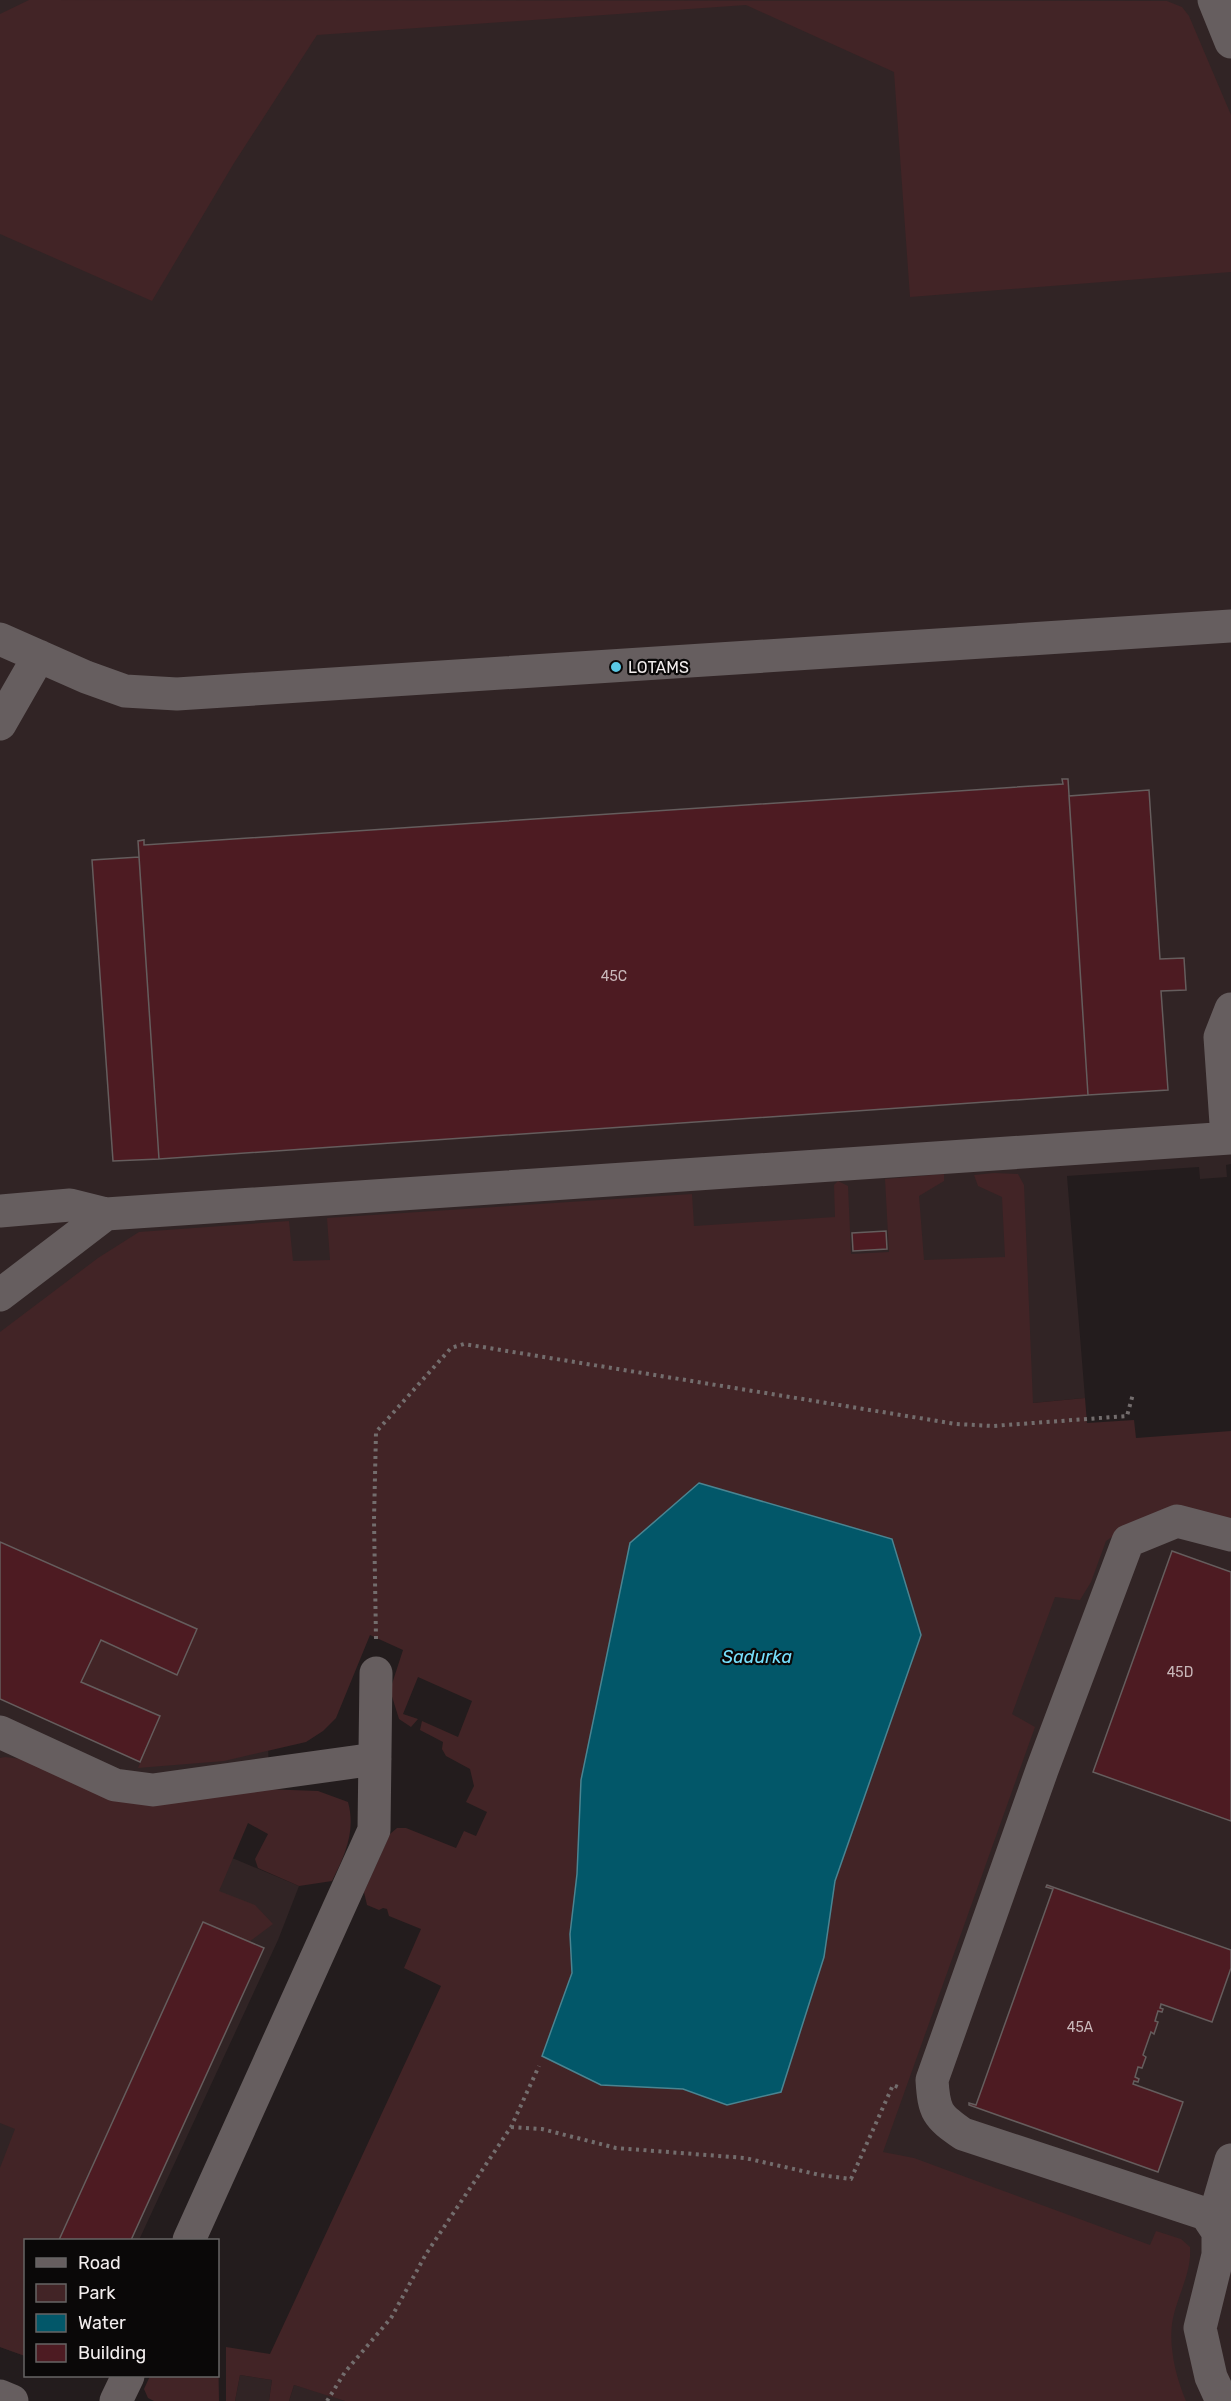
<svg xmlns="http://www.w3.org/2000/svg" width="1231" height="2401" font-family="Rubik,sans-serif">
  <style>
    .built { fill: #312425 }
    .green { fill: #422426 }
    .water { fill: #025769; stroke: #4a8491; stroke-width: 1.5 }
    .building { fill: #4d1b22; stroke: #655d5d; stroke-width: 1.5 }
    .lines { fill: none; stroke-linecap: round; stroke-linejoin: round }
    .path { stroke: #736d6d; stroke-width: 4; stroke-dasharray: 3 4.5; stroke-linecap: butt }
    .minor { stroke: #665e5f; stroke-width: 33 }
    .poi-dot { fill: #59c8e5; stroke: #0a0808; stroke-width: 2 }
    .labels { text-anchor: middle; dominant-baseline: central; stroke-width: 4.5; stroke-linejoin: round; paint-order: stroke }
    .number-label { font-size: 14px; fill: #c9b8ba }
    .poi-label { font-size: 16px; fill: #f2eded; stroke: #0a0808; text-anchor: start }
    .water-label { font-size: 18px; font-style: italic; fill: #77e1fd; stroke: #0a0808 }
  </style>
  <rect width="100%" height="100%" fill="#231c1d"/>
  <path class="built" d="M0,0h1231v1164l-5,1 1,12 -27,2 -1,-12 -132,9 18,222 -52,5 -580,-77 -185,417 2,65 -85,30 114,48 -21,54 -139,300h-113l-1,116 -25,-9z
    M1231,1508v893h-480l275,-891z
    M240,2375l32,5 -3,21h-34z
    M294,2385l28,8 23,8h-56z"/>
  <path class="green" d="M29,0l1138,1 15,6 7,9 42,99v157l-321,25 -16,-225 -148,-67 -429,30 -83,128 -82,138 -152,-67v-220z
    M994,1173l24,1 6,11 9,218 52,-5 2,25 47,-3 2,18 95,-7v89l-100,4 -25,17 -15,41 -11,18 -25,-3 -43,117 23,13 -152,425 31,6 236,87 6,-14 25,8 9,8c2,27 -14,50 -18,77 -3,24 4,54 14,77h-841l-51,-16 -5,16h-20l3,-21 -32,-5 -5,26h-9v-54l44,7 171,-368 -37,-18 17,-39 -32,-13 -2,-7 -4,-1 -4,2 -12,-5 -3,-13 26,-58 7,-6h9l50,20 8,-17 12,5 11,-24 -21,-10 8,-16 -4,-17 -24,-13 -4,-7 1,-7 -23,-12 2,-9 36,16 14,-36 -54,-24 -15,37 15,5 -7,8 -12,-8 -9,-29 13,-40 -33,-15 -34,83 -13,13 -17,11 -82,19 -86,7 21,-52 -78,-34 20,-42 76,35 20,-46 -197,-87v-210l98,-74 41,-26 150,-11 4,40 37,-1 -3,-42 365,-24 2,32 141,-9 -1,-32 4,-4 10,5 3,68 38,-2 -4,-73 59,-5v7l-25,15 5,64 81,-3 -3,-60 -24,-11 -4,-11z
    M5,1757l259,32 54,2 30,11c8,29 -3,53 -16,79l-33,5 -41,-18 -3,-9 13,-25 -20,-11 -29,68 36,14 18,19 -24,18 -46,-19 -144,317h-33l-1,116 -25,-9v-179l15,-39 -15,-6v-365z
    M218,2345l1,56h-65l-6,-3 -4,-9 6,-13h68z"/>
  <path class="water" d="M699,1483l193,56 29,96 -86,246 -11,76 -43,135 -54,13 -44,-16 -82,-4 -59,-29 30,-83 -2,-39 7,-60 4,-94 49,-237z"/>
  <path class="building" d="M1062,779h6l20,316 -929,64 -21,-318 6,-1v5l919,-61z
    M1149,790l11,169 24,-1 2,32 -25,1 7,99 -80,5 -19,-299z
    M139,857l20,302 -46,2 -21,-301z
    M886,1231l1,18 -34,2 -1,-18z
    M0,1542l197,87 -20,46 -76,-35 -20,42 79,34 -20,46 -140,-63z
    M1172,1551l59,21v249l-138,-49z
    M1047,1885l184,65v18l-19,54 -51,-18 -1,4 3,1 -1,3 -4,-1 -3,10 3,1 -4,12 -3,-2 -8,23 3,2 -4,11 -4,-1 -3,10 4,2 -1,3 -4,-1 -1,3 50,18 -25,70 -189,-67v-2l7,2 77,-216 -7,-2z
    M203,1922l61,26 -133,292h-72z"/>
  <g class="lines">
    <path class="path" d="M376,1639l-2,-119 2,-88 75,-84 13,-4 492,80 37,2 134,-10 6,-22
      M511,2127l31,2 74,19 129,10 75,17 31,4 42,-94 5,2
      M327,2401l18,-29 46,-54 35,-64 85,-127 28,-61"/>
    <path class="minor" d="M1214,0l17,42
      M0,639l86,38 39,14 52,3 1054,-68
      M0,724l39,-68
      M1227,1138l-7,-101 11,-28
      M0,1211l70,-6 36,9 1125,-76
      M0,1295l106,-81
      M0,1732l115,53 38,5 222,-31
      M1218,2232l-1,-24 14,-48
      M189,2240l185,-410 2,-157
      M0,2396l12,5
      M116,2401l12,-25
      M1222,2401l-11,-24 -11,-49 18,-73v-23l-12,-18 -243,-80c-26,-18 -29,-22 -31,-54l110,-310 86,-229 49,-20 54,14"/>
  </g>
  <circle class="poi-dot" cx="616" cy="667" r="6"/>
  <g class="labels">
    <g class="number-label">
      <text x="614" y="976">45C</text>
      <text x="1180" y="1672">45D</text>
      <text x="1080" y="2027">45A</text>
    </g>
    <g class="poi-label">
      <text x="628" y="667">LOTAMS</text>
    </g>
    <g class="water-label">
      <text x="757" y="1657">Sadurka</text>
    </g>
  </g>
  <rect x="24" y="2239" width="195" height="138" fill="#0a0808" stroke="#676464" stroke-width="1.5"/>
  <rect x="36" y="2258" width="30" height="9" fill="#665e5f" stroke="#676464" stroke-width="1.5"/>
  <text x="78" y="2269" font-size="18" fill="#f2eded">Road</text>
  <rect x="36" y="2284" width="30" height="18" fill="#422426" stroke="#676464" stroke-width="1.5"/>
  <text x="78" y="2299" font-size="18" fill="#f2eded">Park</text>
  <rect x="36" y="2314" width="30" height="18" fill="#025769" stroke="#676464" stroke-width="1.5"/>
  <text x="78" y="2329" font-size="18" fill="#f2eded">Water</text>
  <rect x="36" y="2344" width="30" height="18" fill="#4d1b22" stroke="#676464" stroke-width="1.5"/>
  <text x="78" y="2359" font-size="18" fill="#f2eded">Building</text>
</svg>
